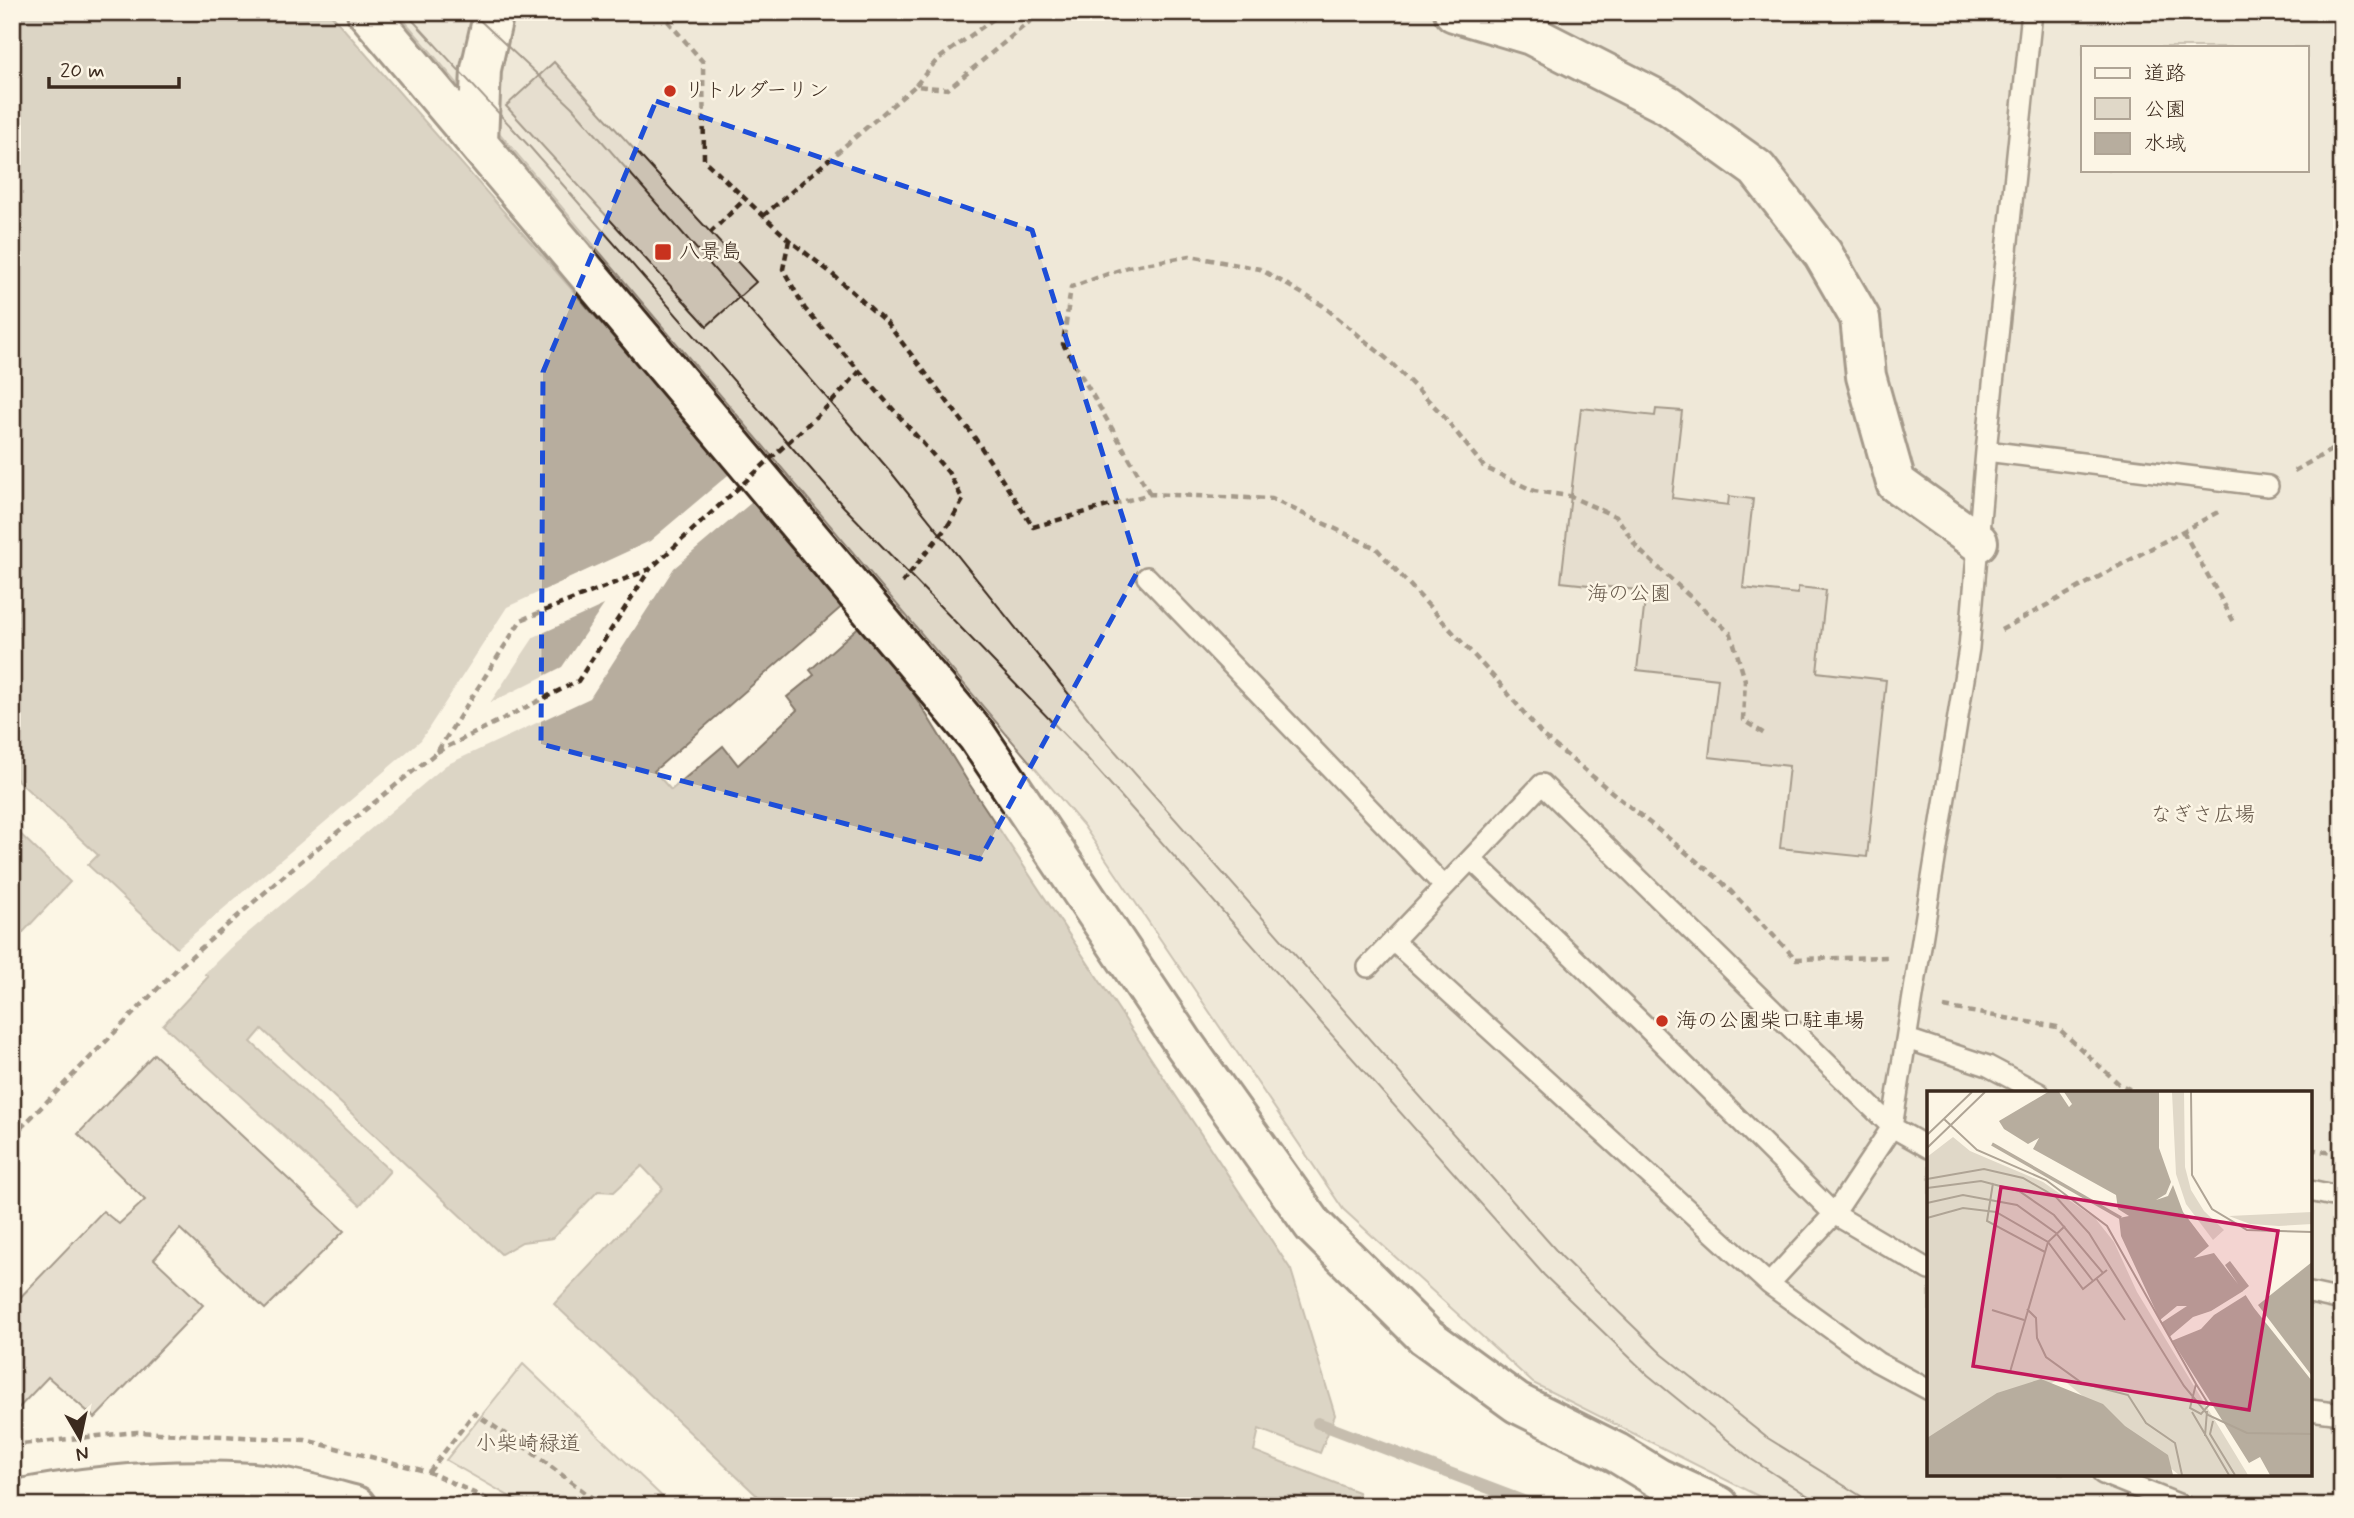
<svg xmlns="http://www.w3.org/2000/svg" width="2354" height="1518" font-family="Mynerve,'Klee One',sans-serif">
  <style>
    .green { fill: #e0d8c8; stroke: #8e8173; stroke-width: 2; fill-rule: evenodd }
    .water { fill: #b7ad9e; stroke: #85796b; stroke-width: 2 }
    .pier { fill: #fcf5e5; fill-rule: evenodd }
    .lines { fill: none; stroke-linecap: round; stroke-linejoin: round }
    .stream { stroke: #85796b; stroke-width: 12 }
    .building { fill: #ccc2b3; stroke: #3b2a1e; stroke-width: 2 }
    .lane-casing { stroke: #3b2a1e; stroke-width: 24 }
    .street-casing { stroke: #3b2a1e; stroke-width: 44 }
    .secondary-casing { stroke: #3b2a1e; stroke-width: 44 }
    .path { stroke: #3b2a1e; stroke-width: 4.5; stroke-dasharray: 7 5; stroke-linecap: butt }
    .lane { stroke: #fcf5e5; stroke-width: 19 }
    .street { stroke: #fcf5e5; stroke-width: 38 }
    .secondary { stroke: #fcf5e5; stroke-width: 38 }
    .tram { stroke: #3b2a1e; stroke-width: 2 }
    .path-bridge { stroke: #3b2a1e; stroke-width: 4.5; stroke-dasharray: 7 5; stroke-linecap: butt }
    .marked { fill: none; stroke: #1d4ed8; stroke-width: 5; stroke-dasharray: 14 9; stroke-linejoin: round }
    .poi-dot { fill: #c8321e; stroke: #fcf5e5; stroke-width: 2.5 }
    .labels { text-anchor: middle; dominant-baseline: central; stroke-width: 5; stroke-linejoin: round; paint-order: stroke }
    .poi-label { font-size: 21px; fill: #3b2a1e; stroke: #fcf5e5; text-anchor: start }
    .park-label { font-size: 21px; fill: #645648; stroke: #fcf5e5 }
    .inset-river { fill: none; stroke: #b7ad9e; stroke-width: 3.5 }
    .inset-road { fill: none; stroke: #afa495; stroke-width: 2 }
    .view { fill: #c2185b; fill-opacity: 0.15; stroke: #c2185b; stroke-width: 3.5 }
    .inset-edge { fill: none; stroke: #3b2a1e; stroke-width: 3.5 }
  </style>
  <rect width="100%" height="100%" fill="#fcf5e5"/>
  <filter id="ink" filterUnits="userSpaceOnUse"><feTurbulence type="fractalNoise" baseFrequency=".0143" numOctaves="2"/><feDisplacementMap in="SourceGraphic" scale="14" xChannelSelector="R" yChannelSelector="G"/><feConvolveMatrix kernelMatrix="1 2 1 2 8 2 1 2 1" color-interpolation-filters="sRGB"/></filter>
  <g filter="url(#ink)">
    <path class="green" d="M397,12h1945v1494h-564l-245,-123 -190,-174 -260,-384zM2083,47h224v123h-224zM1929,1093h381v381h-381z
      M523,1364l149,142h-146l-80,-46z"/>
    <path class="water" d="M12,12h317l517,591 -192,168 17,19 52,-44 15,19 59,-55 -10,-13 27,-22 -4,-5 53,-47 23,26 82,133 323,488 44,145 -15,38 -61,-24 -5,22 104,41 4,14h-594l-214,-202 109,-116 -21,-22 -28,26 -16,-1 -45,47 -31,4 -21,12 -239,-225 -11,13 139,129 -30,34 -197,-180 45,-48 -120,-112 10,-10 -86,-80z
      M12,826l58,56 -58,62z"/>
    <path class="pier" d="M734,470l24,27 -84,71 -84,130 -144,67 -216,183 -28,28 -27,-26 246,-210 86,-133 143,-66zM604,605l-42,62 -72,36 44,-66z"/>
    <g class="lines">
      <path class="stream" d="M1318,1423l218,83"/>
    </g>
    <path class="building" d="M554,62l202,220 -49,44 -201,-220z
      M1581,408l74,8 1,-7 26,2 -10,87 56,7 1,-9 24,3 -10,89 55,6v-7l28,3 -9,82 69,8 -19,177 -87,-9 9,-82 -80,-9 9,-78 -81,-9 9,-79 -85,-9z
      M154,1054l190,177 -79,78 -85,-80 -26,30 49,46 -108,113 -47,-41 -36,38v-109l91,-95 16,13 26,-24 -67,-66z"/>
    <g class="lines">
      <defs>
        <path id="lane" d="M1986,451l282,35
          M1147,577l297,309
          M1471,859l170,163 193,192 95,56
          M1393,941l376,343 108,78 52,28
          M1368,967l174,-183 350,343 37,21
          M1907,1039l81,27 51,27
          M2310,1191l32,7
          M1769,1284l65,-70 58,-87 77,-479 17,-197 46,-439
          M2310,1293l32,7
          M2310,1410l32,4
          M2103,1474l80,32"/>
        <path id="street" d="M367,12l610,724 207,308 129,181 112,111 92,67 100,50 41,25 61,28
          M1454,12l77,23 137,70 89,64 66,85 37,64 6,58 30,107 82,59
          M478,142l3,-73 13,-57"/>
        <path id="secondary" d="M12,1501c78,-16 160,-23 240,-18 29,2 74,15 104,23"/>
      </defs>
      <use href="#lane" class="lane-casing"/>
      <use href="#street" class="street-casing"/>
      <use href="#secondary" class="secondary-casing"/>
      <path class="path" d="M660,12l43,50 1,98 85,80 41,32 57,51 86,112 60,92 117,-33 122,5 104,49 125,137 42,51 178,145 75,78 92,-2
        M916,85l21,-25 66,-48
        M763,216l152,-130 33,3 93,-77
        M710,233l35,-34
        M789,240l-6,29 22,40 143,163 15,28 -14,24 -47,59
        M2294,471l48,-27
        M1150,494l-87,-150 8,-57 57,-20 62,-11 70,13 62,36 65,54 54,54 43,54 50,24 35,5 48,21 21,32 93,85 14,46 -2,40 23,15
        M2183,531l51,91
        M2001,630l217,-118
        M437,752l141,-71 72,-112
        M1944,1007l113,20 62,57 18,9
        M2310,1149l32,6
        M12,1445l125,-13 168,8 124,32 73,34
        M429,1472l45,-59 55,37 74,56"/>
      <use href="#lane" class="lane"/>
      <use href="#street" class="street"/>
      <use href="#secondary" class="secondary"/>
      <path class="tram" d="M405,12l124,134 315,361 244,252 456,516 104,100 103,84 73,47
        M471,12l101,95 242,276 76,88 217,271 455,515 101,98 103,82 111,69"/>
      <path class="path-bridge" d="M12,1137l166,-169 116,-101 143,-115 84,-132 129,-51 180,-165 29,-32"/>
    </g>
  </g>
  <path d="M0 0H2354V1518H0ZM656,101l376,129 107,339 -159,290 -439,-115 2,-372z" fill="#fcf5e5" fill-opacity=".55" fill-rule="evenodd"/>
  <path class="marked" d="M656,101l376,129 107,339 -159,290 -439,-115 2,-372z"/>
  <g class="poi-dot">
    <circle cx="670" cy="91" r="7"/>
    <rect x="654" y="243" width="18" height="18" rx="3.5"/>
    <circle cx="1662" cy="1021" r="7"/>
  </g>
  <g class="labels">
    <g class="poi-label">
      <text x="684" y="91">リトルダーリン</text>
      <text x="679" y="252">八景島</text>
      <text x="1676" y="1021">海の公園柴口駐車場</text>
    </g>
    <g class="park-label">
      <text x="1629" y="594">海の公園</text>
      <text x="2203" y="815">なぎさ広場</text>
      <text x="528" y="1444">小柴崎緑道</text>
    </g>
  </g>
  <g transform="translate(1927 1091)">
    <rect width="385" height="385" fill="#fcf5e5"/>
    <path d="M245,1h12l1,75 6,23 13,21 20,19 -11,10 -27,-36 -10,-30zM26,46l17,14 73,31 52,36 19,24 23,50 111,183h-69l-117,-96 -84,31 -51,39v-292zM385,121v12l-33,2 -29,-2 -21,-8z" fill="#e0d8c8"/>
    <path d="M121,1h11l10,15 3,-3 -8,-12h95v56l12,34 -5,12 -10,6 12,-4 5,-11 10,27 26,34 -15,12 20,-5 24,31 -13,-19 5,-4 19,25 -6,5 11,17 58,73v94h-42l-10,-18 -11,6 -88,-140 26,-17h-10l-17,14 -39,-84 -2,-18 10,-2 -11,-7 -2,-14 -83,-46 6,-11 -11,6 -24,-15 -5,-8zM385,171v114l-54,-71zM114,288l62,25 22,22 43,29 5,20h-246v-37l70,-45z" fill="#b7ad9e"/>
    <path d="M326,194l-4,8 -35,22 -13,14 -32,13 -2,-3 26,-22 18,-6z" fill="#fcf5e5"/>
    <path class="inset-river" d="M65,53l129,74"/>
    <path class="inset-road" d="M264,1l1,83 20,34 35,21 65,2M17,28l33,31 69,30 61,46 89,158 -6,24 11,6 8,-9 -13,-21M0,44l45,-43M0,57l58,-56M0,88l57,-10 39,9 33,19 33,36 95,153 24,29 39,18 65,1M66,92l-6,38 58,31M0,97l54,-7 38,10 35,24 49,58M0,112l36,-8 54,10 39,28 37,48M0,127l36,-10 33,4 52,30 35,47 24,-19M169,187l29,42M100,218l9,9 1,20 9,19 36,26 46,12 18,28 29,20 7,32M65,219l32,10M83,281l38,-130 17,-16M265,321l37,63M286,330l-3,13 25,41M278,345l2,-25"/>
    <path class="view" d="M74,96l277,44 -29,179 -276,-44z"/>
    <rect width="385" height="385" class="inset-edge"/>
  </g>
  <rect width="2354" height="1518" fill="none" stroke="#fcf5e5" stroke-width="42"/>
  <rect x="21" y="21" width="2312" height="1476" fill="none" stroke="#3b2a1e" stroke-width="2.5" filter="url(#ink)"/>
  <rect x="2081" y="46" width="228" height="126" fill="#fcf5e5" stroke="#afa495" stroke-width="2"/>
  <rect x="2095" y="68" width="35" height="10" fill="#fcf5e5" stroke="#afa495" stroke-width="2"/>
  <text x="2144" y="80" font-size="21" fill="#3b2a1e">道路</text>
  <rect x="2095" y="98" width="35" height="21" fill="#e0d8c8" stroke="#afa495" stroke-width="2"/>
  <text x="2144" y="116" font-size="21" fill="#3b2a1e">公園</text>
  <rect x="2095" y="133" width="35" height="21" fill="#b7ad9e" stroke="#afa495" stroke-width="2"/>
  <text x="2144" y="150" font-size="21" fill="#3b2a1e">水域</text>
  <g transform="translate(80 1438) rotate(171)" stroke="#fcf5e5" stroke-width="5" paint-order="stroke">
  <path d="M0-5L12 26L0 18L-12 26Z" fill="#3b2a1e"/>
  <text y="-10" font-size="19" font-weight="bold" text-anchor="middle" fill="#3b2a1e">N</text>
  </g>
  <path d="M49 77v10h130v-10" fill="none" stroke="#3b2a1e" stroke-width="3.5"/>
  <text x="60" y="77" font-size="21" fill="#3b2a1e" stroke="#fcf5e5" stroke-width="5" paint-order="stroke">20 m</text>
</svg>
